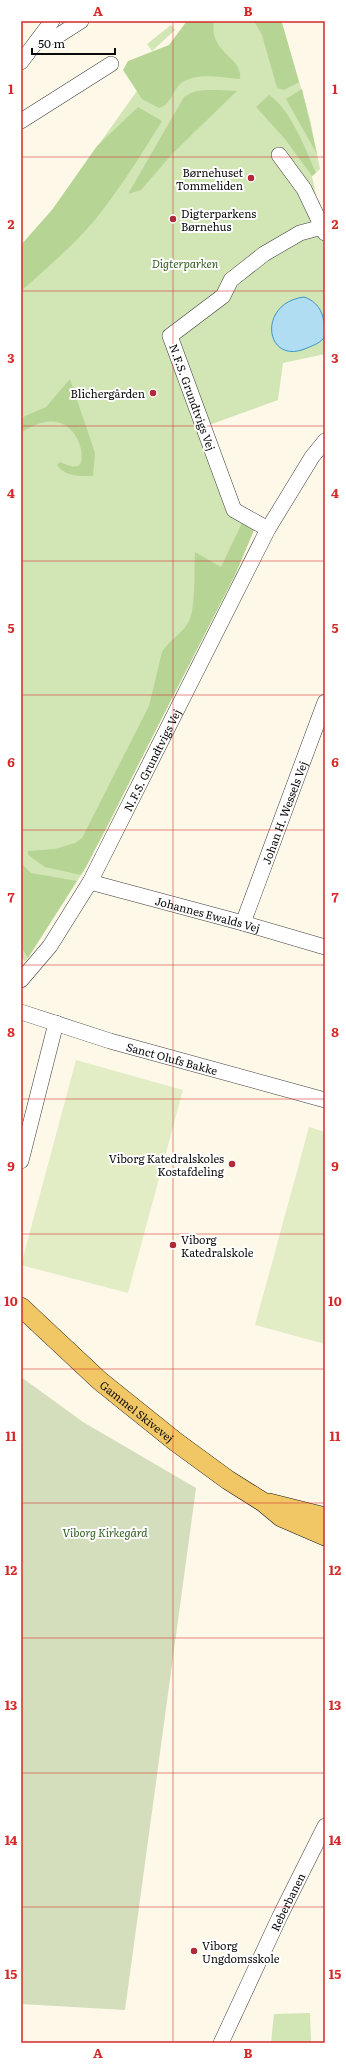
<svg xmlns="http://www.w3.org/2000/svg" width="346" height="2064" font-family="Literata,serif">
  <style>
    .green { fill: #d1e5b5 }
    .forest { fill: #b6d595 }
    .cemetery { fill: #d4ddbc }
    .pitch { fill: #e2edc6 }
    .water { fill: #b0ddf2; stroke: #3b97c5 }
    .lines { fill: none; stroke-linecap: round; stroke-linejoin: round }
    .minor-casing { stroke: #3d3d3d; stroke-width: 16 }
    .major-casing { stroke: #1b1b1b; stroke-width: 20 }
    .minor { stroke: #fff; stroke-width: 15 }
    .major { stroke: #f1c665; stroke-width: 19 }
    .grid { fill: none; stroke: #d62828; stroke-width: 1; stroke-opacity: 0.55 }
    .poi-dot { fill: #b22a39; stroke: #fff; stroke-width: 1.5 }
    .labels { text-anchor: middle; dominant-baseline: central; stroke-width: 4; stroke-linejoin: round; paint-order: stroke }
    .poi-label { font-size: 11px; fill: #0a0a0a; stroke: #fff; text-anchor: end }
    .park-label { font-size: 11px; font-style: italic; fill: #305d1f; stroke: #fff }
    .street-label { font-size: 11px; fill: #0a0a0a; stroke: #fff }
    .neatline { fill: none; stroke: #d62828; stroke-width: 1.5 }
    .grid-label { font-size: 13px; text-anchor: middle; font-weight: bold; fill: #d62828 }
  </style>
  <rect width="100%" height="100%" fill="#fef8e8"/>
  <path class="green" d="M187,21h92l3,2 28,96 10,50 -8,7 13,64v114l-42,9 -5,37 -69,25 27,80 23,12 -24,58 -52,99 -74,150 -28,51 -56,87 -4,-6v-711l31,-35z
    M171,25l4,5 -23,21 -5,-7z
    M310,2013l1,29 -40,1 3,-29z"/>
  <path class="forest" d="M187,21h27c-5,34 29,35 26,58 -19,-1 -46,-8 -61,6 -7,8 -9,20 -20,23l-17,-9 -19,-29 5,-9 41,-16z
    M254,21h25l3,2 17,59 -15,8 -7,-2 -15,-53z
    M302,89l15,65 -31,-55z
    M219,90l18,1 -64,62 -32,37 -13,4 56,-97c11,-8 23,-7 35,-7z
    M269,95c21,13 37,55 47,78l-4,3 -27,-37 -29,-32z
    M138,107l24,14c-19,31 -38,61 -60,90 -23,30 -53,55 -81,80v-46l31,-35 45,-64z
    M70,379l25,74 -2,23c-13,0 -28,1 -36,-11l3,-3c5,2 13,6 18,4 12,-6 -4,-70 -57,-33v-13l4,-4 21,-9z
    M242,523l13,5 -20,47 -149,292 -5,8 -36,-8 -17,-12v-4l27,-2 20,-6 7,-5 67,-132 13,-54c7,-12 21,-19 27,-31 7,-14 5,-52 6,-69l26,15z
    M21,863l10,10 46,8 -49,77 -7,-11z"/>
  <path class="cemetery" d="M21,1377l62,45 113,66 -71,522 -104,-6z"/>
  <path class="pitch" d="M76,1060l107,30 -55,203 -107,-28z
    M309,1127l16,5v212l-70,-19z"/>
  <path class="water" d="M304,297c18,6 21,22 21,39 -4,7 -11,9 -18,12 -42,19 -51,-45 -3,-51z"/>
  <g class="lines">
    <defs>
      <g id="minor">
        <path d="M37,41l22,-6 22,-14"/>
        <path d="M21,62l31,-41"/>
        <path d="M21,121l90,-57"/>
        <path d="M279,155l25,34 21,44"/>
        <path d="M268,529l-34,-19 -64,-174 53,-40 8,-16 33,-26 36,-21 22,-6"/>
        <path id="s1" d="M90,882l153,41 82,24"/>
        <path id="s2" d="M243,923l82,-221"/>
        <path id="s3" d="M21,980l29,-34 40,-64 178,-353 44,-72 13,-16"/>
        <path id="s4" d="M21,1012l89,29 215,59"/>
        <path d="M21,1161l35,-138"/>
        <path id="s5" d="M221,2043l59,-127 45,-90"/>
      </g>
      <g id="major">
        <path id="s6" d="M21,1307l79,74 76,61 52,38 35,22 18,15 44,19"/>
        <path d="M269,1503l56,14"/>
      </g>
    </defs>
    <use href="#minor" class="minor-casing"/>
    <use href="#major" class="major-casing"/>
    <use href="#minor" class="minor"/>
    <use href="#major" class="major"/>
  </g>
  <path class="grid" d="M173,21v2022M21,157h304M21,291h304M21,426h304M21,561h304M21,695h304M21,830h304M21,965h304M21,1099h304M21,1234h304M21,1369h304M21,1503h304M21,1638h304M21,1773h304M21,1907h304"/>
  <g class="poi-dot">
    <circle cx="251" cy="178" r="4"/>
    <circle cx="173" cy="219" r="4"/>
    <circle cx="153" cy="393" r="4"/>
    <circle cx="232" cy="1164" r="4"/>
    <circle cx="173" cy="1245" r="4"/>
    <circle cx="194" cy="1951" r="4"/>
  </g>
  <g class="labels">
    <g class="poi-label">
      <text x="243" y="172">Børnehuset<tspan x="243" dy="13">Tommeliden</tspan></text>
      <text x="181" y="213" text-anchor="start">Digterparkens<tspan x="181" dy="13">Børnehus</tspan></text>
      <text x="145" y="393">Blichergården</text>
      <text x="224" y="1158">Viborg Katedralskoles<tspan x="224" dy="13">Kostafdeling</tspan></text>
      <text x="181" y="1239" text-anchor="start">Viborg<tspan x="181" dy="13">Katedralskole</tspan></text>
      <text x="202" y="1945" text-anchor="start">Viborg<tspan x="202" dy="13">Ungdomsskole</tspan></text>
    </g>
    <g class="park-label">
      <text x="185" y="263">Digterparken</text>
      <text x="105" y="1532">Viborg Kirkegård</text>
    </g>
    <g class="street-label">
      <text transform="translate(193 397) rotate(70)">N.F.S. Grundtvigs Vej</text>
      <text stroke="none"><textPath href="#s3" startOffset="257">N.F.S. Grundtvigs Vej</textPath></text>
      <text stroke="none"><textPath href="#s2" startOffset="118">Johan H. Wessels Vej</textPath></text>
      <text stroke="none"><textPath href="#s1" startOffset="122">Johannes Ewalds Vej</textPath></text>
      <text stroke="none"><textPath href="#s4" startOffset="158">Sanct Olufs Bakke</textPath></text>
      <text stroke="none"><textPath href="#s6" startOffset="156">Gammel Skivevej</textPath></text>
      <text stroke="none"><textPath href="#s5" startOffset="156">Reberbanen</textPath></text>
    </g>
  </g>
  <rect width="346" height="2064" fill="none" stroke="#ffffff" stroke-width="44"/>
  <path d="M32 48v6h83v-6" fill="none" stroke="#0a0a0a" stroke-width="2"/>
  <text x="38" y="48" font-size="12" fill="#0a0a0a" stroke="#ffffff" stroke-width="3" paint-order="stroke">50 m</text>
  <rect x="22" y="22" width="302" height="2020" class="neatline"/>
  <g class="grid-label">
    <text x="98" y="16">A</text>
    <text x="248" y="16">B</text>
    <text x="11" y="94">1</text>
    <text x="335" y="94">1</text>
    <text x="11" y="229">2</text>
    <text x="335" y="229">2</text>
    <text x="11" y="363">3</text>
    <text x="335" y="363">3</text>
    <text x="11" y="498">4</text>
    <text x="335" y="498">4</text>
    <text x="11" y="633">5</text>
    <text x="335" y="633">5</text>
    <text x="11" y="767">6</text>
    <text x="335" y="767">6</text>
    <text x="11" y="902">7</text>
    <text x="335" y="902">7</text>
    <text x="11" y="1037">8</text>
    <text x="335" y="1037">8</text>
    <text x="11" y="1171">9</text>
    <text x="335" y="1171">9</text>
    <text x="11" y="1306">10</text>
    <text x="335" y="1306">10</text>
    <text x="11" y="1441">11</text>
    <text x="335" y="1441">11</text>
    <text x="11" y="1575">12</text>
    <text x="335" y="1575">12</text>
    <text x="11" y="1710">13</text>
    <text x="335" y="1710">13</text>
    <text x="11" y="1845">14</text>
    <text x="335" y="1845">14</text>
    <text x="11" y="1979">15</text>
    <text x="335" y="1979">15</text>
    <text x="98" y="2058">A</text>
    <text x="248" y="2058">B</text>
  </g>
</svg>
